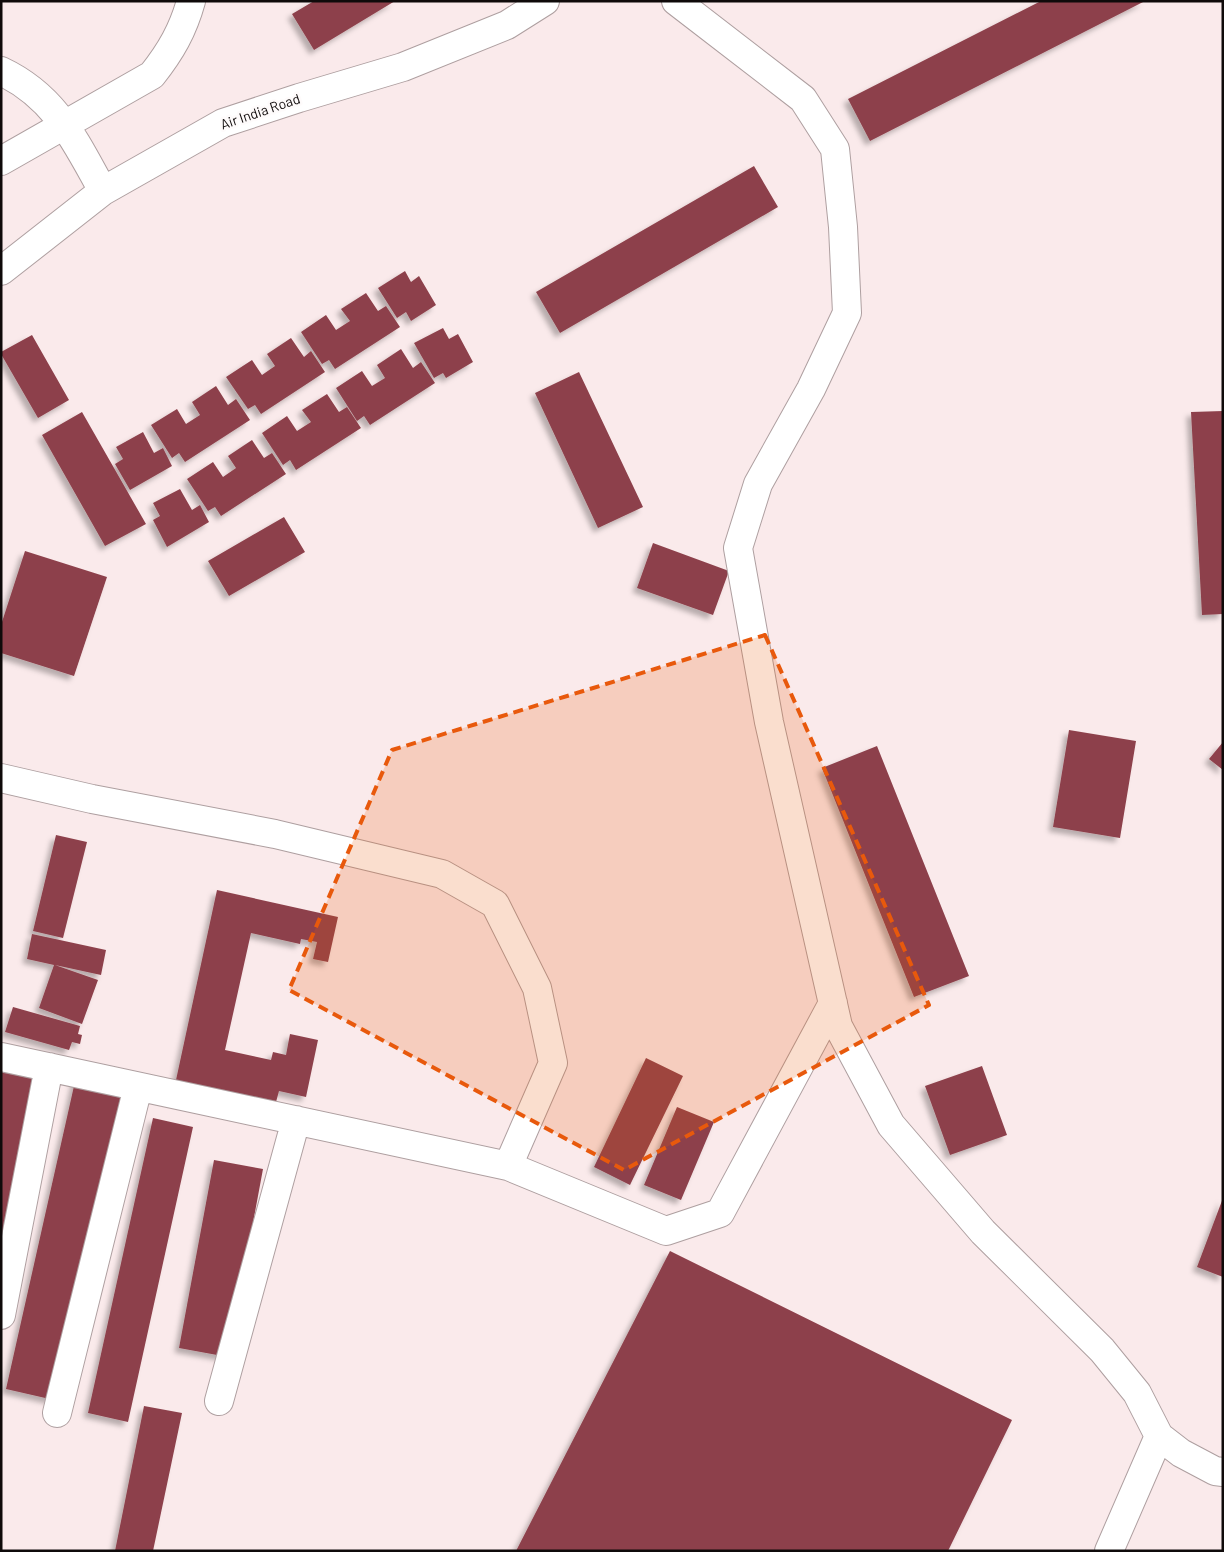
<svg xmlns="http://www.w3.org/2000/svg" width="1224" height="1552" font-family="Barlow,sans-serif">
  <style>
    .building { fill: #8d414b; filter: url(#shadow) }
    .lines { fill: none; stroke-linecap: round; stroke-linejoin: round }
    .minor-casing { stroke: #ae9fa0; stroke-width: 30 }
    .minor { stroke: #fff; stroke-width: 28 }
    .marked { fill: #e8590c; fill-opacity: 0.2; stroke: #e8590c; stroke-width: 4; stroke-dasharray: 10 6; stroke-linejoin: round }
    .labels { text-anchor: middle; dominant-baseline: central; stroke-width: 5; stroke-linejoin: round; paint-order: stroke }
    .street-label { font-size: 14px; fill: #0f0a0a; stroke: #fefbfb }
  </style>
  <defs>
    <filter id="shadow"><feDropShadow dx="-4.5" dy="4.5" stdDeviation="2.5" flood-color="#0004"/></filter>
  </defs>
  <rect width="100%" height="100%" fill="#faeaeb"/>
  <path class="building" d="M314,1h81l-81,49 -22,-36z
    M1041,1h104l-275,140 -22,-42z
    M754,166l24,41 -218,126 -24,-41z
    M405,271l6,11 8,-6 17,29 -25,16 -5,-9 -9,6 -19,-30z
    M366,293l12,18 8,-5 14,21 -65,42 -6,-9 -7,4 -21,-32 25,-17 10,15 14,-9 -9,-12z
    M443,328l6,11 9,-5 15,28 -27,16 -3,-5 -9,5 -20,-35z
    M32,335l37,65 -31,18 -37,-64v-2z
    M291,338l13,19 7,-6 14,21 -64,42 -6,-9 -7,4 -22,-32 26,-17 10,15 13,-9 -8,-12z
    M401,349l12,19 8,-6 14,21 -65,42 -6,-9 -7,5 -21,-33 26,-17 10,15 13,-8 -8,-13z
    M579,372l64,135 -45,21 -63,-135z
    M216,386l12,19 8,-6 14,21 -65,42 -6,-9 -7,5 -21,-33 26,-16 9,15 14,-9 -8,-13z
    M327,394l12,18 8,-5 14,21 -65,42 -6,-10 -7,5 -21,-32 25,-17 10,15 14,-9 -9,-12z
    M1223,411v203l-21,1 -11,-203z
    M82,412l64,112 -41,22 -63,-111z
    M143,432l11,21 9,-5 9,18 -42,24 -15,-26 8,-5 -7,-12z
    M252,440l12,18 8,-5 14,21 -65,42 -6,-9 -7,4 -21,-32 26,-17 10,15 13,-9 -8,-12z
    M180,489l12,21 8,-5 9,17 -42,25 -14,-27 7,-4 -7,-13z
    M284,517l21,35 -76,44 -21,-35z
    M653,543l76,28 -16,44 -76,-27z
    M25,551l82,26 -33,99 -73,-23v-28z
    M1069,730l67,11 -16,97 -67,-11z
    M1223,742v28l-14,-11z
    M877,746l92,230 -55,21 -92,-229z
    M56,835l31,7 -24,96 -30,-7z
    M217,890l121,27 -10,45 -15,-3 4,-17 -16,-3 -1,5 -49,-11 -26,117 46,10 2,-8 13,3 4,-21 28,6 -12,57 -27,-6 -3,11 -100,-22z
    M32,934l74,16 -5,25 -46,-10 43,15 -16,44 -43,-16 15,-43 -27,-6z
    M13,1007l67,19 -2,8 4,1 -2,9 -8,-2 -3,8 -64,-18z
    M646,1058l37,18 -53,109 -36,-18z
    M982,1066l25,69 -57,20 -25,-69z
    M1,1070l40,10 -39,160h-1z
    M76,1077l49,11 -71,312 -48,-11z
    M677,1107l37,15 -33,78 -37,-15z
    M153,1118l40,9 -65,295 -40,-9z
    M214,1160l49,9 -35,188 -49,-9z
    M1223,1198v79l-26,-10z
    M670,1251l342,169 -64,131h-432z
    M144,1406l38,7 -29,138h-38z"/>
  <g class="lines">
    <defs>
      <path id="minor" d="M676,1l127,98 32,50 8,78 4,86 -36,76 -53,95 -20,64 31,174 69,304 53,99 92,107 119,118 35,43 22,43 22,17 34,18 8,1
        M1,71c55,26 74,70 102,120
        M1,161l151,-86c19,-24 31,-45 39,-74
        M1,271l102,-80 120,-68 76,-25 104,-31 104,-42 38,-24
        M1,778l91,21 183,35 167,40 53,30 42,84 16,75 -45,103
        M1,1057l507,109 158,65 54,-18 113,-210
        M1,1315l48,-248
        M219,1401l77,-281
        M57,1413l81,-326
        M1109,1551l50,-115"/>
    </defs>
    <use href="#minor" class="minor-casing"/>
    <use href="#minor" class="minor"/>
  </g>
  <path class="marked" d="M765,635l164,370 -305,165 -335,-180 103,-240z"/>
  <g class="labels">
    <g class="street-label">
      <text transform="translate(260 111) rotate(-19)">Air India Road</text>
    </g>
  </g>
  <rect width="1224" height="1552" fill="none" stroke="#0f0a0a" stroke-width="5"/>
</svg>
